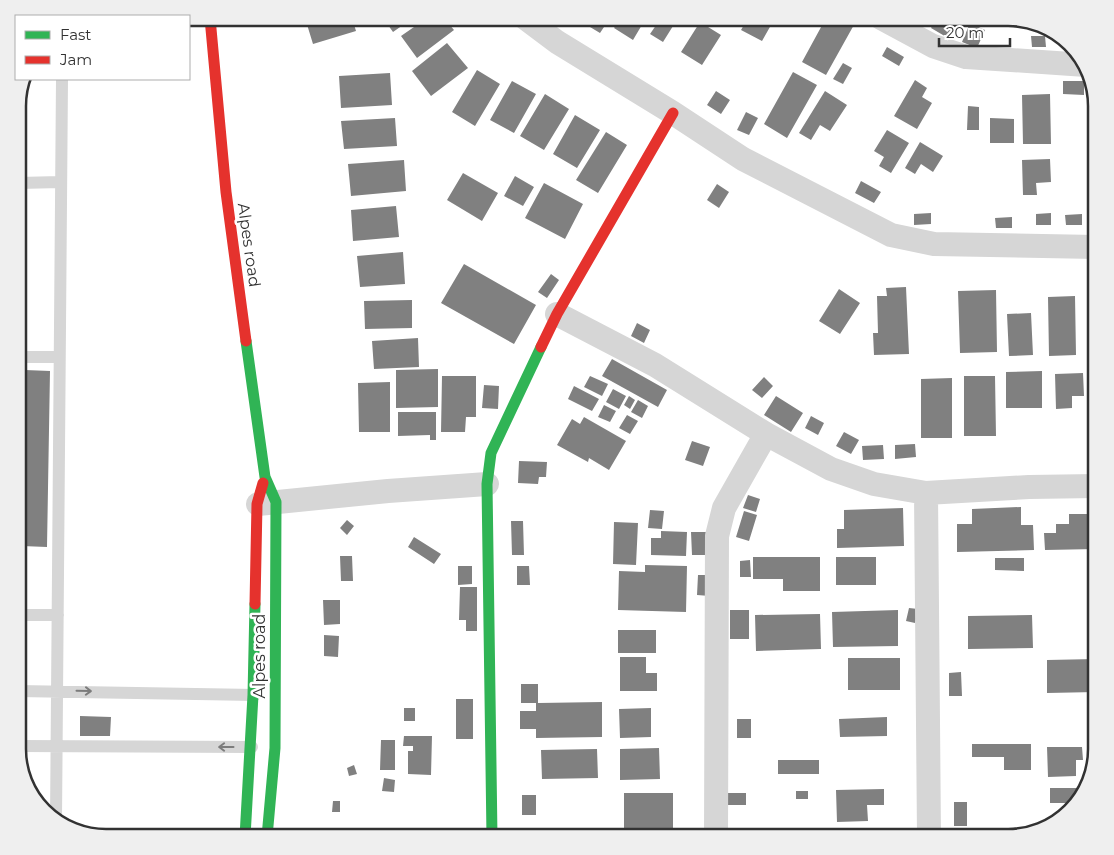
<svg xmlns="http://www.w3.org/2000/svg" width="1114" height="855" font-family="Montserrat,sans-serif">
  <style>
    .building { fill: #808080 }
    .lines { fill: none; stroke-linecap: round; stroke-linejoin: round }
    .lane { stroke: #d6d6d6; stroke-width: 12 }
    .street { stroke: #d6d6d6; stroke-width: 24 }
    .fast { stroke: #30b455; stroke-width: 11 }
    .jam { stroke: #e5322d; stroke-width: 11 }
    .oneway { stroke: #7c7c7c }
    .labels { text-anchor: middle; dominant-baseline: central; stroke-width: 5; stroke-linejoin: round; paint-order: stroke }
    .street-label { font-size: 16px; fill: #323232; stroke: #fff }
    .rim { fill: none; stroke: #323232; stroke-width: 2.5 }
  </style>
  <rect width="100%" height="100%" fill="#fff"/>
  <path class="building" d="M305,18h47l4,13 -43,13z
    M383,18h30l-20,14z
    M427,18h17l10,12 -37,28 -16,-22z
    M575,18h35l-10,15z
    M621,18h25l-13,22 -19,-12z
    M661,18h17l-15,24 -13,-8z
    M748,18h27l-13,23 -21,-11z
    M826,18h20l9,5 -29,52 -24,-13z
    M936,19l17,10 -5,9 -17,-10z
    M700,22l21,13 -19,30 -21,-13z
    M970,23l15,7 -8,18 -15,-6z
    M1031,36h14l1,11h-14z
    M447,43l21,25 -37,28 -19,-25z
    M887,47l17,10 -5,9 -17,-10z
    M843,63l9,5 -9,16 -10,-5z
    M477,70l23,14 -25,42 -23,-14z
    M793,72l24,13 -30,53 -23,-14z
    M390,73l2,32 -51,3 -2,-32z
    M915,80l12,8 -5,9 10,6 -15,26 -23,-13z
    M512,81l24,13 -22,39 -24,-13z
    M1063,81h21v14l-21,-1z
    M716,91l14,9 -9,14 -14,-9z
    M825,91l22,14 -17,26 -10,-6 -9,15 -12,-7z
    M545,94l24,15 -25,41 -24,-14z
    M1050,94l1,50h-28l-1,-49z
    M968,106l11,1v23h-12z
    M746,112l12,6 -9,17 -12,-5z
    M575,115l25,15 -23,38 -24,-14z
    M395,118l2,28 -53,3 -3,-28z
    M990,118l24,1v24h-24z
    M887,130l22,13 -18,30 -12,-7 5,-9 -10,-6z
    M606,132l21,13 -29,48 -22,-13z
    M920,142l23,14 -10,16 -12,-8 -6,10 -10,-6z
    M1094,158h2v24h-1z
    M1050,159l1,23 -15,1 1,12h-14l-1,-35z
    M404,160l2,31 -55,5 -3,-32z
    M463,173l35,20 -16,28 -35,-21z
    M515,176l19,11 -11,19 -19,-10z
    M861,181l20,11 -7,11 -19,-10z
    M544,183l39,21 -18,35 -40,-21z
    M717,184l12,8 -10,16 -12,-8z
    M396,206l3,31 -46,4 -2,-31z
    M931,213v11l-17,1v-11z
    M1051,213v12h-15v-11z
    M1082,214v11h-16l-1,-10z
    M1012,217v11h-16l-1,-10z
    M403,252l2,32 -45,3 -3,-31z
    M464,264l72,41 -22,39 -73,-41z
    M551,274l8,6 -12,18 -9,-6z
    M906,287l3,67 -35,1 -1,-22h5l-1,-37h10l-1,-8z
    M839,289l21,14 -20,31 -21,-13z
    M996,290l1,62 -37,1 -2,-62z
    M1091,294h5v42h-5z
    M1075,296l1,59 -27,1 -1,-59z
    M412,300v28l-47,1 -1,-28z
    M1031,313l2,42 -24,1 -2,-42z
    M637,323l13,7 -6,13 -13,-7z
    M418,338l1,29 -45,2 -2,-28z
    M1093,341h3v17h-3z
    M612,359l55,31 -9,17 -56,-31z
    M438,369v38l-42,1v-38z
    M25,370l25,1 -3,176 -25,-1z
    M1042,371v37h-36v-36z
    M1083,373l1,23h-12v12l-16,1 -1,-35z
    M1091,375h5v35h-4z
    M442,376h34v41h-10l-1,15h-24z
    M590,376l18,8 -6,12 -18,-9z
    M964,376h31l1,60h-32z
    M764,377l9,9 -11,12 -10,-8z
    M952,378v60h-31v-59z
    M390,382v50h-31l-1,-49z
    M484,385l15,1 -1,23 -16,-1z
    M574,386l25,13 -7,12 -24,-12z
    M613,389l13,7 -7,13 -13,-7z
    M629,396l6,4 -5,9 -6,-4z
    M776,396l27,17 -12,19 -27,-17z
    M638,400l10,6 -6,12 -11,-6z
    M604,405l12,6 -6,11 -12,-5z
    M398,412h38v28h-6v-5l-32,1z
    M627,415l11,6 -8,13 -11,-6z
    M811,416l13,7 -6,12 -13,-7z
    M584,417l42,24 -17,29 -20,-12 -1,4 -31,-17 15,-26 8,5z
    M844,432l15,8 -8,14 -15,-8z
    M692,441l18,6 -7,19 -18,-6z
    M915,444l1,13 -21,2v-14z
    M883,445l1,14 -21,1 -1,-14z
    M519,461l28,1 -1,15h-7l-1,7 -20,-1z
    M748,495l12,4 -4,13 -13,-4z
    M1021,507v18h12l1,25 -77,2v-28h15v-15z
    M903,508l1,38 -67,2v-19h7v-19z
    M650,510l14,1 -2,18 -14,-1z
    M744,511l13,4 -8,26 -13,-4z
    M1069,514h27v35l-51,1 -1,-17h12v-9h13z
    M347,520l7,6 -7,9 -7,-7z
    M511,521h12l1,34h-12z
    M614,522l24,1 -2,42 -23,-1z
    M661,531l26,1 -1,24 -35,-1v-17h10z
    M691,532h17v23h-16z
    M414,537l27,17 -7,10 -26,-17z
    M340,556h12l1,25h-12z
    M753,557h67v34h-37v-12h-30z
    M836,557h40v28h-40z
    M995,558h29v13l-29,-1z
    M750,560l1,17h-11v-16z
    M645,565l42,1 -1,46 -68,-2 1,-39 26,1z
    M458,566h14v18l-14,1z
    M517,566h12l1,19h-13z
    M698,575h13l-1,21 -13,-1z
    M460,587h17v44h-11v-11h-7z
    M323,600h17v24l-16,1z
    M909,608l9,1 -3,14 -9,-2z
    M730,610h19v29h-19z
    M898,610v36l-65,1 -1,-35z
    M820,614l1,35 -65,2 -1,-36z
    M1032,615l1,33 -65,1v-33z
    M618,630h38v23h-38z
    M324,635l15,1 -1,21 -14,-1z
    M620,657h26v16h11v18h-37z
    M848,658h52v32h-52z
    M1096,659v33l-49,1v-33z
    M961,672l1,24h-13v-23z
    M521,684h17v19l64,-1v35l-66,1v-9h-16v-18h16v-8h-15z
    M456,699h17v40h-17z
    M404,708h11v13h-11z
    M651,708v29l-31,1 -1,-29z
    M80,716l31,1 -1,19h-30z
    M887,717v19l-47,1 -1,-18z
    M737,719h14v19h-14z
    M404,736h28l-1,39 -23,-1v-23h5v-5h-10z
    M381,740h14v30h-15z
    M972,744h59v26h-27v-13h-32z
    M1047,747h35l1,13h-7v16l-28,1z
    M659,748l1,31 -40,1v-31z
    M597,749l1,29 -56,1 -1,-29z
    M778,760h41v14h-41z
    M354,765l3,9 -8,2 -2,-8z
    M384,778l11,2 -1,12 -12,-1z
    M1050,788h30v8l-2,7h-28z
    M884,789v16h-17l1,16 -31,1 -1,-32z
    M796,791h12v8h-12z
    M624,793h49v37h-49z
    M728,793h18v12h-18z
    M522,795h14v20h-14z
    M333,801h7v11h-8z
    M954,802h13v24h-13z
    M1033,830v2l-26,6 -7,-1v-6z
    M973,831v6h-21v-5z
    M779,832h18v5h-50v-2h32z"/>
  <g class="lines">
    <path class="lane" d="M18,183l43,-1
      M18,357h41
      M18,615h40
      M18,691l237,4
      M18,746l234,1
      M56,820l6,-741"/>
    <path class="street" d="M525,18l32,24 116,71 70,46 148,76 43,9 162,3
      M881,18l52,28 33,11 120,8
      M557,314l98,51 111,69 65,35 43,15 52,9 103,-6 67,-1
      M926,493l3,344
      M258,504l130,-13 99,-7
      M716,837l1,-301 7,-28 42,-74"/>
    <path class="fast" d="M246,341l19,136 11,25 -1,246 -8,89
      M245,837l8,-142 2,-91
      M492,837l-5,-353 4,-31 50,-106"/>
    <path class="jam" d="M210,18l16,174 20,149
      M541,347l16,-33 116,-201
      M255,604l2,-100 6,-21"/>
  </g>
  <defs><path id="oneway-shaft" d="M-6 0H5M1.5-3L5.5 0L1.5 3" fill="none" stroke-width="1.6" stroke-linecap="round" stroke-linejoin="round" transform="scale(1.25)"/></defs>
  <g class="oneway">
    <use href="#oneway-shaft" transform="translate(84 691) rotate(1)"/>
    <use href="#oneway-shaft" transform="translate(226 747) rotate(-180)"/>
  </g>
  <g class="labels">
    <g class="street-label">
      <text transform="translate(249 245) rotate(82)">Alpes road</text>
      <text transform="translate(259 656) rotate(-90)">Alpes road</text>
    </g>
  </g>
  <path d="M0 0H1114V855H0ZM106 26H1008A80 80 0 0 1 1088 106V749A80 80 0 0 1 1008 829H106A80 80 0 0 1 26 749V106A80 80 0 0 1 106 26Z" fill="#efefef" fill-rule="evenodd"/>
  <path class="rim" d="M106 26H1008A80 80 0 0 1 1088 106V749A80 80 0 0 1 1008 829H106A80 80 0 0 1 26 749V106A80 80 0 0 1 106 26Z"/>
  <rect x="15" y="15" width="175" height="65" fill="#ffffff" stroke="#adadad"/>
  <rect x="25" y="31" width="25" height="8" fill="#30b455" stroke="#adadad"/>
  <text x="60" y="40" font-size="15" fill="#323232">Fast</text>
  <rect x="25" y="56" width="25" height="8" fill="#e5322d" stroke="#adadad"/>
  <text x="60" y="65" font-size="15" fill="#323232">Jam</text>
  <path d="M939 38v8h71v-8" fill="none" stroke="#323232" stroke-width="2.5"/>
  <text x="946" y="38" font-size="15" fill="#323232" stroke="#ffffff" stroke-width="4" paint-order="stroke">20 m</text>
</svg>
